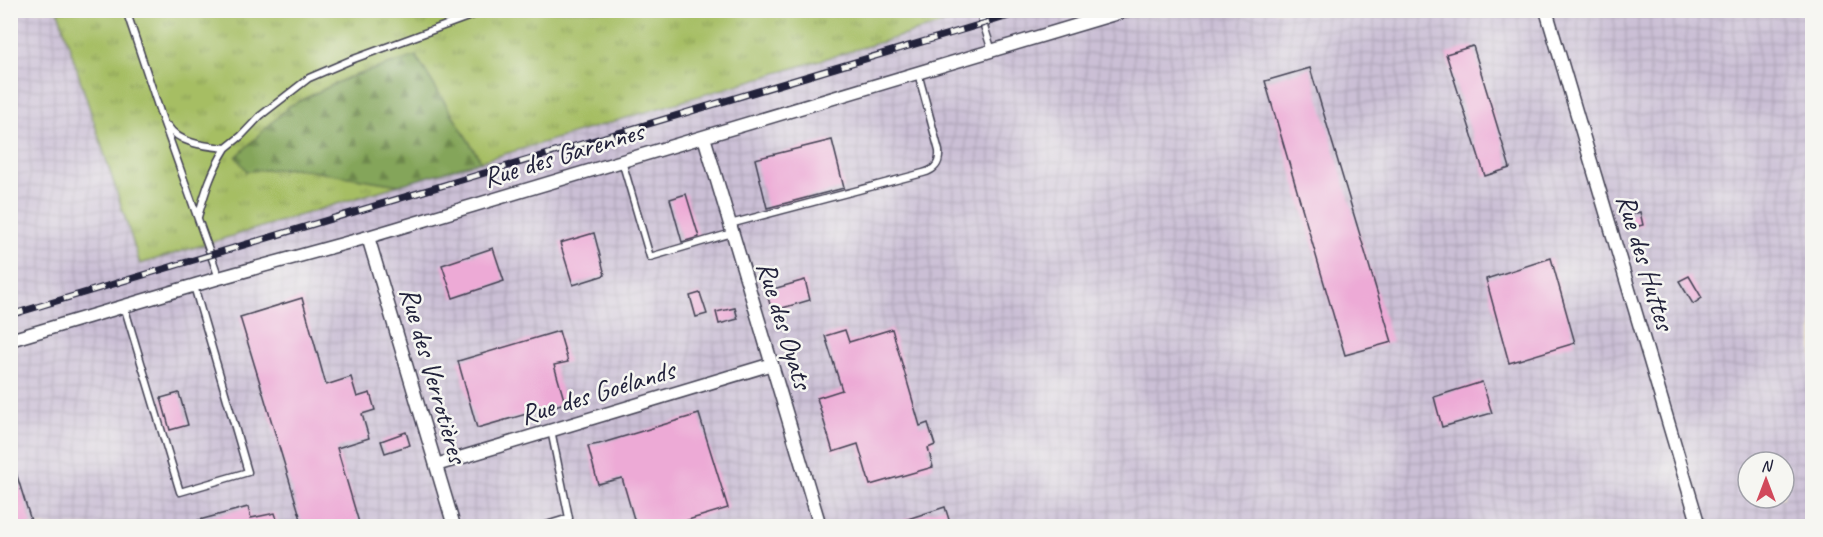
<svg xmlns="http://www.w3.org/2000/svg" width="1823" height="537" font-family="Caveat,sans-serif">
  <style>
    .industrial { fill: url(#industrial-grid); fill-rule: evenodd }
    .grass { fill: url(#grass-tufts); stroke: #647050; stroke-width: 1.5 }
    .forest { fill: url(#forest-firs); stroke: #53644a; stroke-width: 1.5 }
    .building { fill: #edaad6 }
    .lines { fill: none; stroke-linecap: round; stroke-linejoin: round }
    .service-casing { stroke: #413f51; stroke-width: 9 }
    .minor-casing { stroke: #413f51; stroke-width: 15 }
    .service { stroke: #fff; stroke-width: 6 }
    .minor { stroke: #fff; stroke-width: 12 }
    .rail-casing { stroke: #22223b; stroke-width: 7 }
    .rail { stroke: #f6f6f2; stroke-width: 4.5; stroke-dasharray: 14; stroke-linecap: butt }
    .labels { text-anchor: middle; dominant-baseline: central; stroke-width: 5; stroke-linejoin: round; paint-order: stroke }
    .street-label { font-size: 28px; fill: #22223b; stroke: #f6f6f2 }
  </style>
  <defs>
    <pattern id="industrial-grid" width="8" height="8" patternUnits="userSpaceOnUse" patternTransform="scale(1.5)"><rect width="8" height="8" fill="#cbbfd5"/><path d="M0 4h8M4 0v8" fill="none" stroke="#aea4b8"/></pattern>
    <pattern id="grass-tufts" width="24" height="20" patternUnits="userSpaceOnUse" patternTransform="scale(1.5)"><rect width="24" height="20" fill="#a6be64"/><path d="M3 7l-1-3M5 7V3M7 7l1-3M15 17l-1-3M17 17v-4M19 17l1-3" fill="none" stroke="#879a54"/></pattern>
    <pattern id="forest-firs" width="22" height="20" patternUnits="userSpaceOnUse" patternTransform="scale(1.5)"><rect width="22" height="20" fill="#84a55a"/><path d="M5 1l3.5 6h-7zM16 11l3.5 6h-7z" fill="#6c864c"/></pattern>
  </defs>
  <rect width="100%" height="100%" fill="#f6f6f2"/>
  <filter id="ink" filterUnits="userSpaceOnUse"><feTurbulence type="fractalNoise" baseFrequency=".0167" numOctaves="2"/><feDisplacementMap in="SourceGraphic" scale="12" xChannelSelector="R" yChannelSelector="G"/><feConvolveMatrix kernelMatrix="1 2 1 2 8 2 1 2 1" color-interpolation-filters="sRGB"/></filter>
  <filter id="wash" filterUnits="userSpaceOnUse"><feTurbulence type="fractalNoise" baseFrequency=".008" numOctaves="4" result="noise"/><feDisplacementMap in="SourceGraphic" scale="24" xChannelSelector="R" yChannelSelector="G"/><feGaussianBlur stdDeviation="1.35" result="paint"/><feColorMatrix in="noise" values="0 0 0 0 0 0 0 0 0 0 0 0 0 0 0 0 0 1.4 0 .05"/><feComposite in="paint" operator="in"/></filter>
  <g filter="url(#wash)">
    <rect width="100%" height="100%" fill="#eee5cb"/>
    <path class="industrial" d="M10,11h1802v515h-1801zM1748,462h36v36h-36z"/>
    <path class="grass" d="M58,11l908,-1v1l-11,9 -474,141 -65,-104 -69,21 -58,28 -42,65 47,-3 105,17 -259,79z"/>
    <path class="forest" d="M416,56l65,105 -82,24 -105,-17 -47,3 -11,-14 53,-51 58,-28z"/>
    <g id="blocks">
      <path class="building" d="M1473,46l37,122 -25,8 -39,-122z
        M1310,68l82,274 -47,13 -80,-274z
        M832,140l12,48 -77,20 -12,-49z
        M686,194l13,43 -17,5 -12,-43z
        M1640,212l3,13 -13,3 -4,-12z
        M594,233l11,42 -32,10 -13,-42z
        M493,248l11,33 -51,17 -11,-33z
        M1551,258l24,85 -66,20 -23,-84z
        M1689,276l13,22 -9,6 -14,-23z
        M805,280l5,20 -38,11 -6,-20z
        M700,293l7,21 -11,3 -6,-21z
        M302,298l24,87 25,-8 6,20 13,-4 5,17 -13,4 7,24 -32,10 23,78h-57l-63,-209z
        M735,308l3,11 -19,5 -3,-12z
        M892,329l28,97 8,-3 7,22 -7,3 5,19 -63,18 -12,-41 -25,8 -16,-54 25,-8 -17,-54 20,-6 4,12z
        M559,331l9,31 -14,3 11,38 -88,25 -19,-67z
        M1482,382l10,31 -50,14 -8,-30z
        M179,393l9,32 -18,5 -9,-32z
        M699,414l29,94 -60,18h-32l-14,-48 -24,6 -10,-38 11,-2z
        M406,432l4,13 -25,8 -4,-12z
        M13,463l19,61 -9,2h-13v-62z
        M248,507l3,11 24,-5 4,13h-90l-1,-3z
        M945,507l6,19h-59v-2z"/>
    </g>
  </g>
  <g filter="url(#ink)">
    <use href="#blocks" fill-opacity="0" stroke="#413f51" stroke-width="1.5"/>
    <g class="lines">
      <defs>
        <path id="service" d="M126,10l35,105 58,163
          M979,10l13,41
          M168,126c11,18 38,20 58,22 -14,22 -21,44 -28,69
          M226,148l15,-12 19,-20 49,-38 42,-18 136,-50
          M622,161l28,96 82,-24
          M730,224l193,-51c12,-3 17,-9 16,-22l-21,-78
          M124,306l56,186 68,-20 -54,-186
          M543,526l26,-8 -18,-88"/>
        <path id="minor" d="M1546,10l153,516
          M704,137l116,389
          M368,237l86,289
          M10,340l209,-62 149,-41 760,-227
          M436,465l336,-101"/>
      </defs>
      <use href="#service" class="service-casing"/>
      <use href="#minor" class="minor-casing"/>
      <use href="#service" class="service"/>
      <use href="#minor" class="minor"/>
      <defs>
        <path id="rail" d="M10,315l1019,-305"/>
      </defs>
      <use href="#rail" class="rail-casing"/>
      <use href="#rail" class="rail"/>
    </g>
  </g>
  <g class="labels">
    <g class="street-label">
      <text transform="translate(563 154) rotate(-17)">Rue des Garennes</text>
      <text transform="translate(1646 262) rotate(73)">Rue des Huttes</text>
      <text transform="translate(785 325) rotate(73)">Rue des Oyats</text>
      <text transform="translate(434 375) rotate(74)">Rue des Verrotières</text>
      <text transform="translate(597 392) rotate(-17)">Rue des Goélands</text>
    </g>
  </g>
  <rect width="1823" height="537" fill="none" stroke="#f6f6f2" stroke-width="36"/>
  <g transform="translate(1766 480)"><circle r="28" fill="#f6f6f2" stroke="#a1a1a9" stroke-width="1.5"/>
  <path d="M0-4.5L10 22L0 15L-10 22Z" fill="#d1495b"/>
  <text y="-9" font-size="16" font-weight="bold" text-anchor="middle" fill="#22223b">N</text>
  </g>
</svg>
